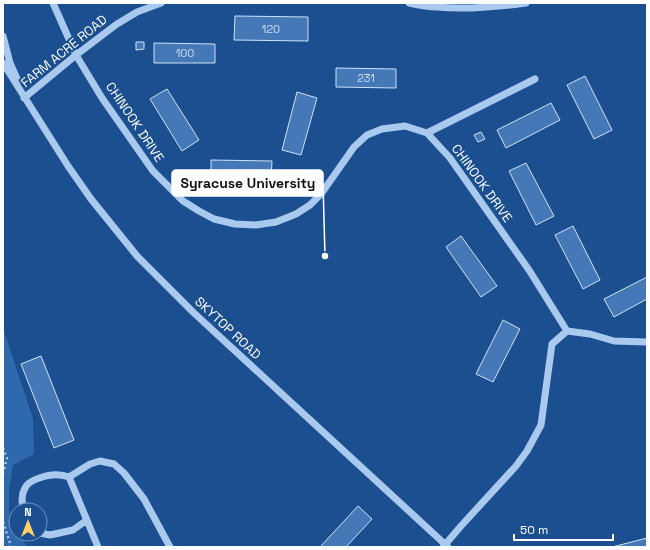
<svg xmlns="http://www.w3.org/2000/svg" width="650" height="550" font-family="'Space Grotesk',sans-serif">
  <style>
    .green { fill: #2e69ad }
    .building { fill: #4478b7; stroke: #cfe3fa }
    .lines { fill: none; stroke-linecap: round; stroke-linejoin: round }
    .path { stroke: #a9c9ee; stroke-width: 2.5; stroke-dasharray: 2 3; stroke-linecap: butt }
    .minor { stroke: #a9c9ee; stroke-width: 7 }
    .labels { text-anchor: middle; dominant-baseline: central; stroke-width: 4; stroke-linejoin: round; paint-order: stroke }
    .number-label { font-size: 11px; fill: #d0dded }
    .street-label { font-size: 13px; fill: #fff; stroke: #1b4f8f }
    .leader { fill: none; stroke: #fff; stroke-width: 1.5 }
    .callout-dot { fill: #fff; stroke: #1b4f8f; stroke-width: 1.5 }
    .callout { fill: #fff; stroke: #fff; stroke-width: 1.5 }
    .callout-label { font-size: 14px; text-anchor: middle; font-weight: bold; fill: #111 }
  </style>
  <rect width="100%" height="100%" fill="#1b4f8f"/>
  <path class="green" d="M3,328l30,91 1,35 -21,11 -4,24v23l7,16v6h3l8,13h-24z"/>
  <path class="building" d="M235,16l73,1v24l-74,-1z
    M136,42h8v7l-8,1z
    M154,43l61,1v19h-61z
    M336,68l60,1v19l-60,-1z
    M585,76l27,54 -18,9 -27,-54z
    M167,89l32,51 -17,11 -32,-52z
    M297,92l20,6 -16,57 -19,-5z
    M551,103l9,17 -54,28 -9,-18z
    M481,132l4,7 -7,3 -4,-7z
    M211,160l61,1 -1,19h-60z
    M526,163l28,53 -18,9 -27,-54z
    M573,226l27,54 -17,9 -28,-54z
    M461,236l36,50 -16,11 -35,-50z
    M647,277v22l-33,18 -10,-18z
    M503,320l17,9 -27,53 -17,-8z
    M41,356l33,84 -20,8 -33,-84z
    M358,506l14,13 -26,28h-26z
    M647,538v9h-35z"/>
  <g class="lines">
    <path class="path" d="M3,448l4,10 -4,15
      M3,522l7,21 -1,4"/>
    <path class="minor" d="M53,3l23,52 26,43 51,73 30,30 16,10 15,8 21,5 21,1 20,-3 20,-8 14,-9 11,-11 33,-47 13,-12 15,-6 23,-3 22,7 23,25 79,112 38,61 23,3 24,7 33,1
      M409,3c9,2 18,4 28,4 30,3 59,0 89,-4
      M3,36l7,27 8,18
      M3,63l65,103 23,33 46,57 57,57 254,234
      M24,98l52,-43 41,-31 20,-12 24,-9
      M427,133l108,-54
      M69,477l21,-13 10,-3 14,3 10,9 20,26 26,48
      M23,510c-1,-8 -2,-15 2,-22 4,-9 25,-14 34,-13 3,0 7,1 10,2l29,70
      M40,533l10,2 23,-5 14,-10
      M443,547l18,-21 55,-60 11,-15 14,-26 11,-81 15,-13"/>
  </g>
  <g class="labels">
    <g class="number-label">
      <text x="271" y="29">120</text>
      <text x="185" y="53">100</text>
      <text x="366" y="78">231</text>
    </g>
    <g class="street-label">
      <text transform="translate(64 51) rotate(-39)">FARM ACRE ROAD</text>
      <text transform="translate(135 122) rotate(56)">CHINOOK DRIVE</text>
      <text transform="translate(482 183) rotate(54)">CHINOOK DRIVE</text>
      <text transform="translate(228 328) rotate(43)">SKYTOP ROAD</text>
    </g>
  </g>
  <path class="leader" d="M325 256L323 183"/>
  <circle class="callout-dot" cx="325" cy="256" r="4"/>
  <rect class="callout" x="172" y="170" width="151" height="26" rx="4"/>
  <g class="callout-label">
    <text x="248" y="188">Syracuse University</text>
  </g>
  <rect width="650" height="550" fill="none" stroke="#ffffff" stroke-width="8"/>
  <g transform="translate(28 522)"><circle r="19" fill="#1b4f8f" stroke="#7695bc"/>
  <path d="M0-3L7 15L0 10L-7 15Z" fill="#ffd166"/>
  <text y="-6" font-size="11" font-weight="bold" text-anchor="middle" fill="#ffffff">N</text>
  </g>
  <path d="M514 534v6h99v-6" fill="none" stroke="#ffffff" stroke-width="2"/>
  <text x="520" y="534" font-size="12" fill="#ffffff" stroke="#1b4f8f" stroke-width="3" paint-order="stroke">50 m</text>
</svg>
